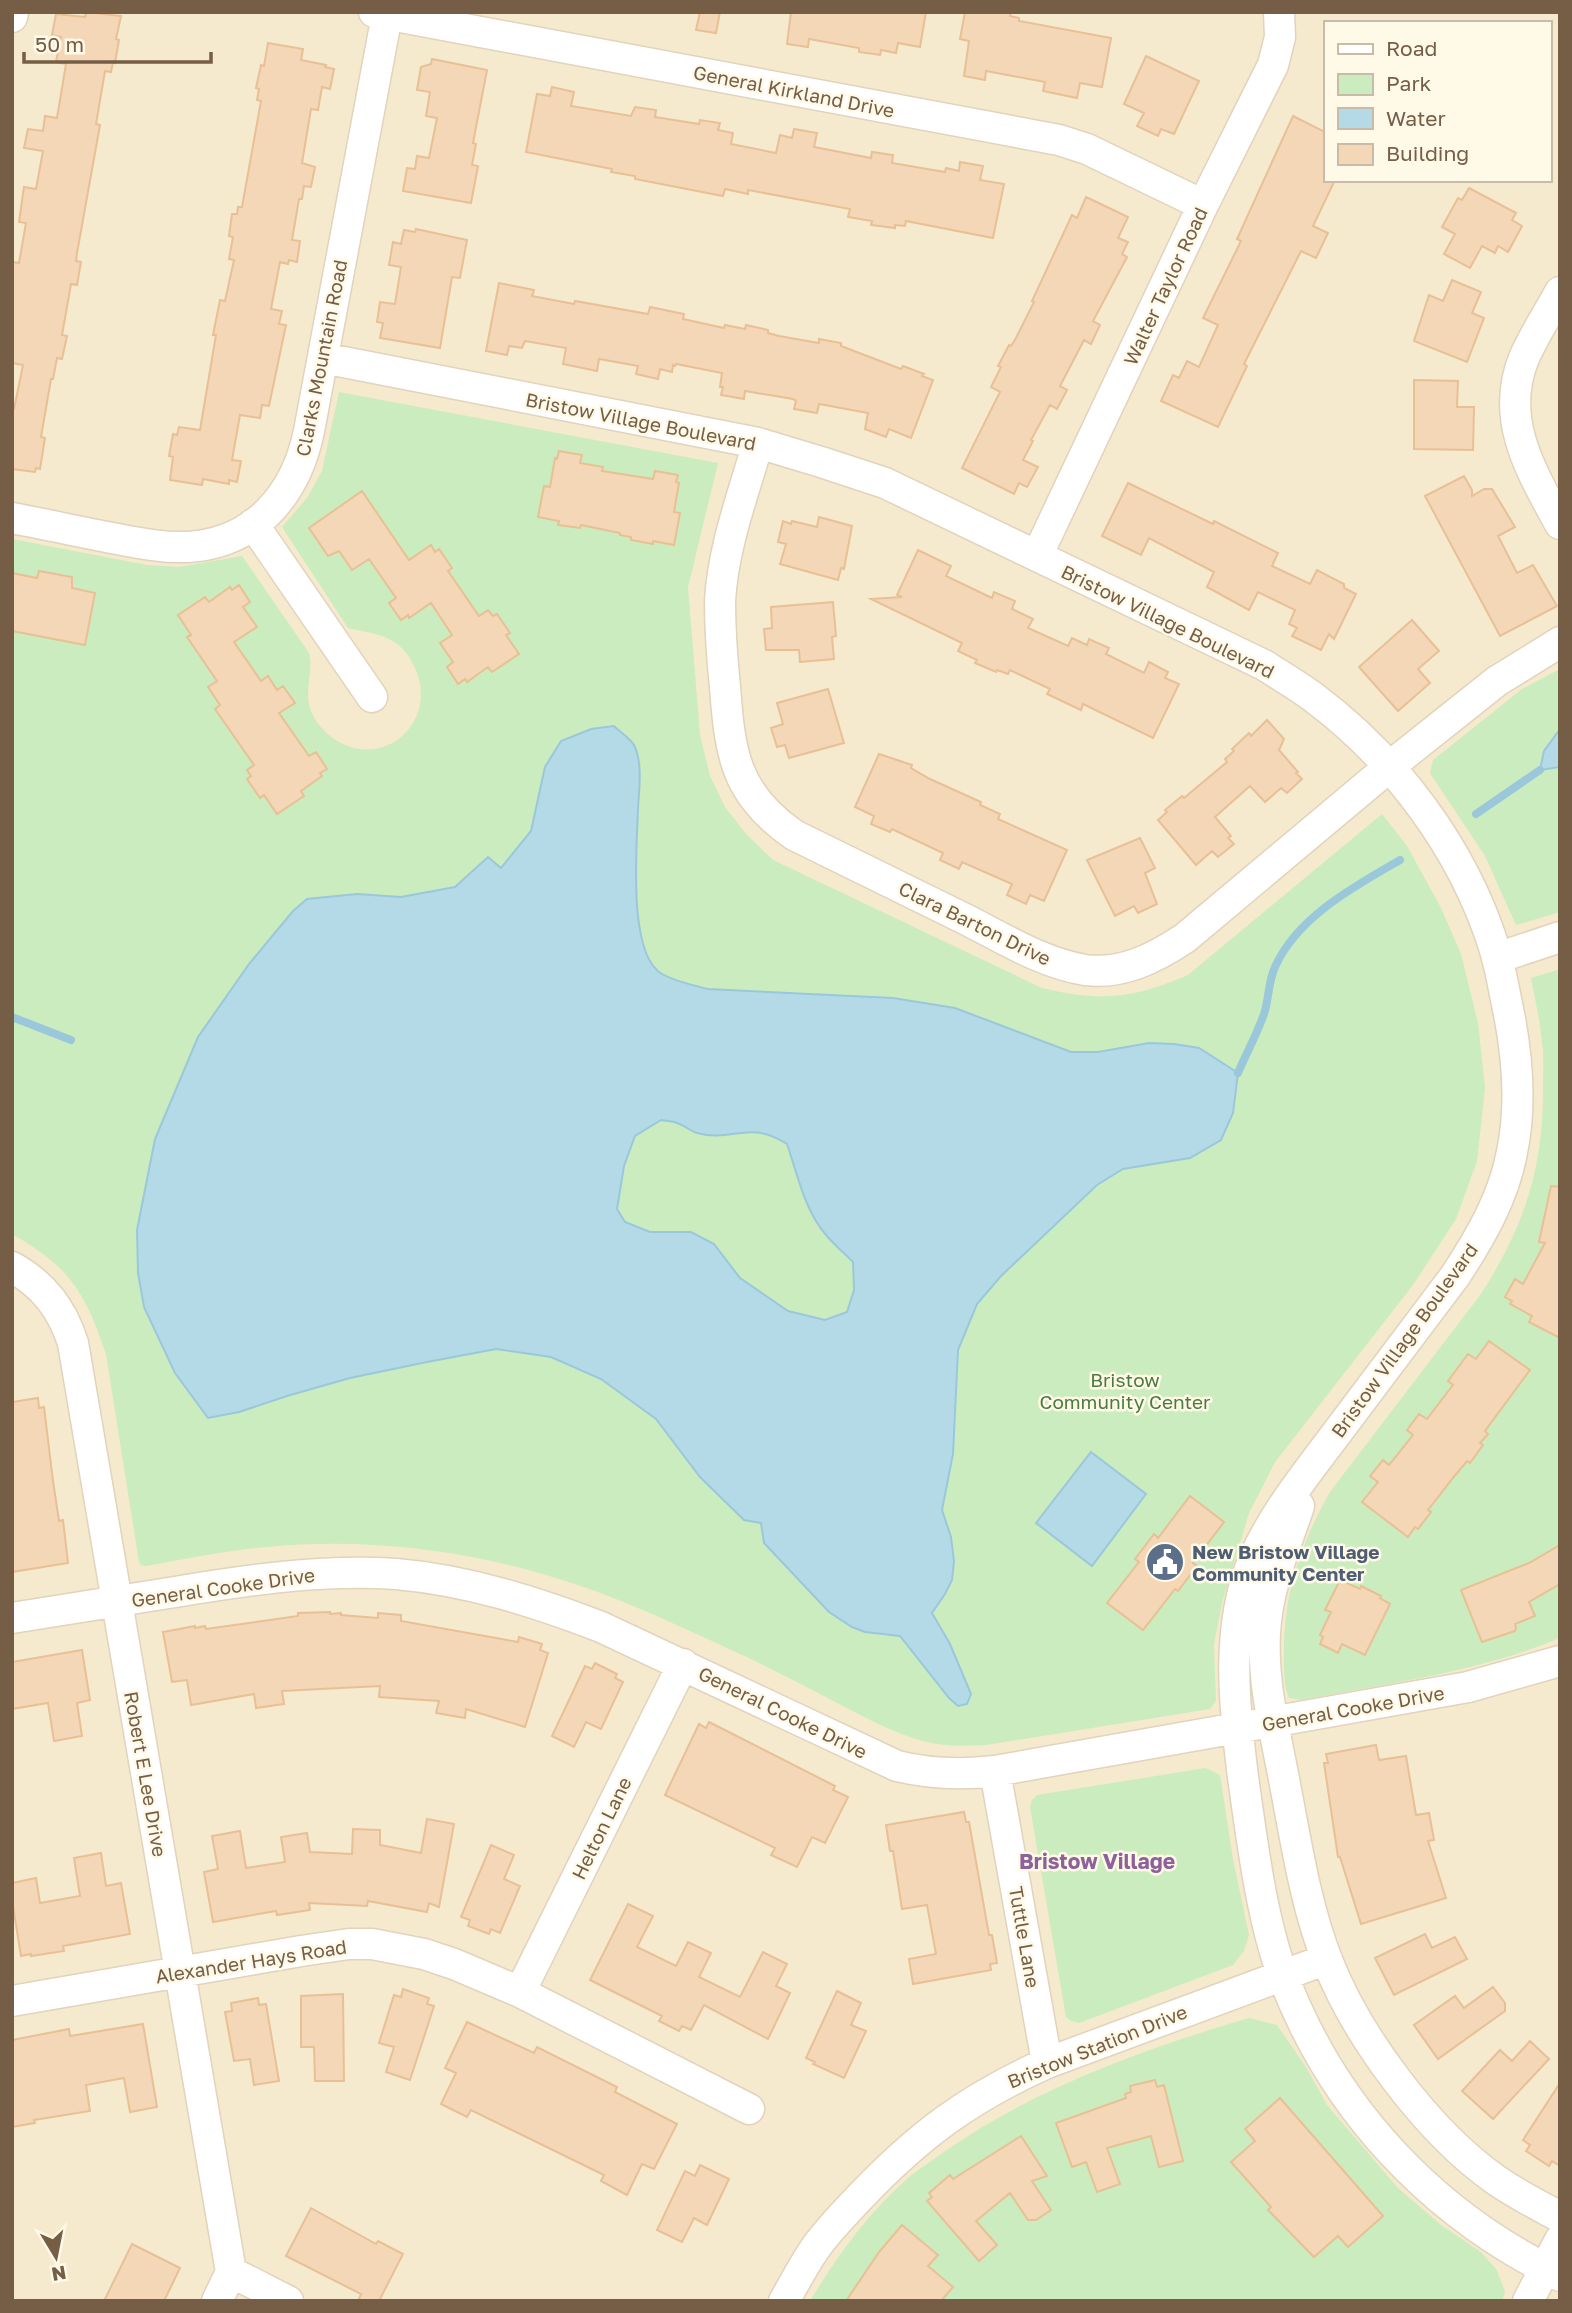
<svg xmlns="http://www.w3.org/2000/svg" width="1572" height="2313" font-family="'Golos Text',sans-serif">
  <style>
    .residential { fill: #f5e9ce; fill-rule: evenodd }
    .green { fill: #cbecbe; fill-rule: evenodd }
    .water { fill: #b4dae8; stroke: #9ac8da; stroke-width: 2; fill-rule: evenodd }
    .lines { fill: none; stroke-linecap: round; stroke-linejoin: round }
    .stream { stroke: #9ac8da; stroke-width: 8 }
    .building { fill: #f4d7b6; stroke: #e8c096; stroke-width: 2 }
    .street-casing { stroke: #e2d3bc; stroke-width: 33 }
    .street { stroke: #fff; stroke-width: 30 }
    .labels { text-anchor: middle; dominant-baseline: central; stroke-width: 5; stroke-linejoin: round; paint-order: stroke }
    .street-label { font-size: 19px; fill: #765d46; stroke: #fff9e8 }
    .park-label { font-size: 19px; fill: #487c3d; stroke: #fff9e8 }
    .service-label { font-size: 19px; font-weight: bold; fill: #4e5e75; stroke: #fff9e8; text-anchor: start }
    .neighbourhood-label { font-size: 21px; font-weight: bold; fill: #8e619a; stroke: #fff9e8 }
  </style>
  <rect width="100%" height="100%" fill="#fdf6e0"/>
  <path class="residential" d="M12,12h1548v2289h-1548zM1325,23h224v157h-224z"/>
  <path class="green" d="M339,392l379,71 -30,124 12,148 10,41 15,31 22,28 26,25 269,128c59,14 90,11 146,-13l194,-161 25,32 34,62 20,46 17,69 7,65 -8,73 -21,58 -43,66 -138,177 -26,51 -26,86 -9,45 2,57 -6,8 -224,36c-21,1 -42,2 -63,-4 -27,-7 -53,-21 -78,-34 -39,-20 -78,-41 -118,-59 -50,-23 -100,-47 -152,-64 -98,-33 -205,-47 -308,-37 -40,3 -81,12 -121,19l-5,-1 -2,-3 -33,-208c-21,-62 -36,-87 -94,-120v-695l135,26 32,2 63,-11 67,97c5,20 -6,36 2,58 5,13 16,24 28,31 49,27 101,-24 75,-76 -5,-10 -10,-18 -20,-24 -13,-9 -30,-10 -46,-14l-66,-101 25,-29 15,-27zM545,767l94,3c-1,49 -14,165 19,201 10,12 35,14 50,18l185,9 62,10 116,44h27l51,-9 25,1 25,4 18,13 -63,102 -31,6 -26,16 -96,91 -24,28 -19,46 -5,104 -11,56 9,27 -6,57 -13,19 18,31 21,50 -13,12c-24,-20 -36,-49 -58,-70l-22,-1 -117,-112 -61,-46 -44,-58 -55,-40 -50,-22 -55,-8 -146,29 -63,18 -48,16 -41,-375 51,-73 44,-53 64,-17 44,3 55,-10 44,-18 31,-38z
    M1560,669v243l-44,13 -31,-69 -55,-83 3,-13 89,-71z
    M1560,969v669c-82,34 -171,45 -258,62l-13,-2c-6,-15 -5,-30 -5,-47 0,-58 17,-108 46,-159l151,-198c44,-69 63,-127 62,-209 0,-14 1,-29 -1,-43 -2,-22 -7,-43 -11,-64z
    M661,1120l18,3 16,10 16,2 40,-4 20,2 16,11 13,40 29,55 24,23 1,28 -7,22 -22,8 -37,-9 -48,-33 -26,-34 -23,-12h-41l-25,-10 -8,-13 7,-43 11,-30z
    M1206,1768l14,7 13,84 16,76 -5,16 -11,14 -154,58 -8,-2 -5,-4 -36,-210 2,-7 5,-5z
    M1249,2018l28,7 29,42 21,38 71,83 43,37 40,27 15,17 9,22 -3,10h-692c27,-45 59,-89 99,-124 11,-9 24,-17 35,-25 91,-64 200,-103 305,-134z"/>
  <path class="water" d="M614,726c6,6 16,12 20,19 9,18 5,44 4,64 -1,36 -11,145 24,165 14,8 31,11 46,15l185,9 62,10 116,44h27l51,-9 25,1 25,4 39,25 -5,40 -12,27 -31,18 -67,11 -26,16 -96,91 -24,28 -19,46 -5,104 -11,56 9,27 3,24 -2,19 -7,14 -13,19 18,31 21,50 -4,10 -9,2 -9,-8 -49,-62 -35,-4 -13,-5 -23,-15 -65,-69 -3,-20 -17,-3 -44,-43 -44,-58 -55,-40 -50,-22 -55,-8 -69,13 -77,16 -63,18 -48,16 -31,6 -33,-45 -31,-66 -6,-34 -1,-43 18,-91 43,-102 51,-73 44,-53 14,-12 50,-5 44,3 54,-10 33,-30 13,11 30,-37 14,-64 16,-26 30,-12zM661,1120c5,1 11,1 16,3 7,2 13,8 20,10 36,10 50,-14 90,11 9,26 15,54 29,77 9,16 24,28 37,41l1,28 -7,22 -22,8 -37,-9 -48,-33 -26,-34 -23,-12h-41l-25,-10 -8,-13 7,-43 11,-30z
    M1560,729v38l-20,3 4,-19z
    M1091,1452l55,42 -54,72 -56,-43z"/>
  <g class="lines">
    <path class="stream" d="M1476,814l64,-44
      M12,1017l59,23
      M1238,1073c8,-19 19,-39 26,-59 5,-15 4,-32 11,-47 22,-50 80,-81 125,-107"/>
  </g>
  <path class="building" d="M86,12l35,4 -5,23 3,1 -4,23 -2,-1 -2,10 -6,-1 -9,53 4,1 -23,128 -1,8 5,1 -4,23 -6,-1 -9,51 5,1 -5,23 -5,-1 -4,21h-2l-10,58 4,1 -5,31 -4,-1 -1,4 -23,-3v-60h2l9,-44 -11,-2v-101l7,1 7,-40 -7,-1 5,-35 12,2 7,-38 -19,-3 4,-19 15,2 2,-15 12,2 9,-54 -10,-2 5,-25 -9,-2 4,-21 29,3z
    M700,12h20l-4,21 -20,-3z
    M791,12h135l-6,35 -22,-4 -2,10 -15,-3 -1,5 -21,-3v-4l-50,-9 -1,8 -21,-3z
    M965,12h45v4l9,2v3l92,17 -9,49 -22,-4 -3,15 -34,-7 2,-9 -59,-11 -1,9 -21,-4 5,-35 -9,-2z
    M268,43l35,6 -2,11 25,5 -1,2 9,2 -4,20 -8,-2 -4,23 -7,-1 -9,54 13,4 -4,20 -7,-1 -2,13h-3l-7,41 8,1 -3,21 -8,-2 -1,4 -8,-2 -9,47 11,2 -3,13 7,1 -17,81 -7,-1 -2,13 -20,-3 -8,45 9,1 -4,21 -8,-2v4l-26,-5 -1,6 -32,-5 3,-23 -4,-1 4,-22 4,1 2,-8 21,3 16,-95h-3l7,-35 5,1 9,-41 -5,-1 4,-22 -4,-1 3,-22h5l1,-7h4l19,-106 -4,-1 2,-11 -3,-1 5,-23 3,1z
    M1146,56l53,25 -25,53 -13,-5 -3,7 -21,-10 7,-13 -20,-9z
    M432,59l55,11 -14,73 3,1 -4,21 6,1 -7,37 -68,-12 4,-23 8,1 2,-13 12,2 8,-40 -11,-2 4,-24 -13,-2 4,-23 10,-3z
    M552,87l22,5 -3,14 60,10 4,-9 21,3 -1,7 44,7 1,-4 20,3 -2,7 15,3 -2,11 45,9 4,-18 12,3 2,-9 23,4 -3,14 57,11 1,-6 21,3 -1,8 53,9 1,-4 13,3 1,-9 23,4 -3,14 24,4 -11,54 -87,-17 -1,5 -10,-1v3l-24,-3 1,-4 -24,-4 2,-8 -102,-19v4l-23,-5 -2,7 -88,-17v-3l-24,-4 1,-3 -86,-17 11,-58 13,2z
    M1293,116l32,16v48h10l-22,46 15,7 -12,25 -15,-7 -57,113 3,2 -29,61 -57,-26 12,-26 6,3 8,-17 12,6 19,-42 -15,-7 38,-77 -4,-2z
    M1469,188l47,25 -4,7 10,6 -14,26 -10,-6 -3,7 -13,-7 -12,22 -26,-14 11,-20 -13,-7 16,-29 4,2z
    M1086,197l42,20 -10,21 10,4 -6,12 5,3 -34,64 7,4 -9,19 -7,-4 -24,46 7,4 -10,19 -7,-4 -19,35 2,1 -10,19 15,7 -11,20 -8,-4 -5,11 -52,-26 38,-76 -9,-5 10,-20 -3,-1 11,-21 2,1 5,-8 18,-36 -2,-1 40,-86 5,3z
    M416,229l51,11 -7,38 -8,-1 -12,71 -60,-10 3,-15 -6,-1 3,-20 15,2 6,-37 -12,-2 4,-23 8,2 3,-14 11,2z
    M1452,280l29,12 -9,21 12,5 -17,44 -53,-21 15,-46 14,6z
    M499,283l35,7 -2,6 42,8 1,-3 73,13 2,-7 34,7 -1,5 41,9 1,-3 20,4 1,-4 22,5v3l11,3 40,7v-4l22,4v3l60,23 2,-3 21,8 -2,2 11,4 -22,58 -22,-9 -3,8 -21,-8 3,-16 -49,-9 -2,9 -23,-4 2,-8 -3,-2 -48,-8 -1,8 -23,-4 2,-8h-3l2,-14 -46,-9 -1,2 -2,-1 -1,7 -12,-3 -2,10 -22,-5 2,-8 -39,-7 -2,12 -34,-7 3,-16 -41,-7 -3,7 -13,-2 -2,9 -21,-4z
    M1414,380l44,1 -1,26h17l-1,43 -59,-1z
    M559,451l23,4 -2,8 23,4 -1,4 51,8 2,-8 23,4 -2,7 3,1 -5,29 6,1 -6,32 -21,-4v3l-22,-4v-3l-11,-2v-2l-39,-8 -1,3 -22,-3 1,-4 -21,-4 6,-31 6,1 5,-29 2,1z
    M1464,476l8,14v6l12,-7h8l23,38 -17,9 19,37 16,-8 24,41 -57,30 -75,-140z
    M1128,483l85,41 1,-3 64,32 -6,13 38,18 7,-14 27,14v4l12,6 -22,45 -5,-5 -8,16 -29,-14 5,-8 -8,-4 6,-14 -37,-18 -9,18 -42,-23 7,-15 -65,-34 -8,17 -39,-19z
    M362,491l47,69 22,-15 4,7 4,-3 13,19 -4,3 31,45 9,-6 5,6 4,-2 13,19 -4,2 13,19 -27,18 -4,-5 -21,15 -2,-3 -7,5 -11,-17 6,-5 -13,-19 12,-8 -21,-32 -22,15 -1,-3 -7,5 -12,-17 7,-5 -27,-39 -17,11 -13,-19 -11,5 -19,-28z
    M819,517l33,9 -8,43 -3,-1 -3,12 -58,-16 6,-20 -8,-2 5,-21 8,3 1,-3 25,6z
    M918,550l33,16 -5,10 46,22 2,-6 21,9 -3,8 21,10 -5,9 40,18 4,-8 15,7 2,-6 20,9 -3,6 38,19 5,-11 19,10 -3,6 14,6 -26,54 -70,-34 -2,6 -34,-16 3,-5 -40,-19 -2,4 -11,-4 -1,2 -21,-9 2,-3 -19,-9 4,-8 -91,-44 31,-2 -5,-2z
    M39,571l33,6v11l23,5 -10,52 -73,-14v-58l25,5z
    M239,585l11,17 -7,5 14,20 -23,15 27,39 7,-5 9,14 6,-4 12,17 -16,10 30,43 7,-4 11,17 -7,4 2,3 -21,15 3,5 -27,18 -13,-19 -4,3 -13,-19 4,-3 -4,-6 7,-5 -39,-56 5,-4 -12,-18 9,-6 -30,-44 4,-2 -13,-20 27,-18 4,5 21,-15 2,3z
    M833,602l3,34 -4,1 2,22 -34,3 -1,-12h-33l-2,-21 8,-1 -1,-21z
    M1412,620l27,31 -21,18 12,14 -32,28 -39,-44z
    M828,689l16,54 -55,15 -4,-13 -8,2 -6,-19 12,-4 -6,-21z
    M1267,720l17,19 -5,11 19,22 -2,1 6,6 -15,14 -6,-5 -16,14 -15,-16 -35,31 16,19 -3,2 6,6 -16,13 -6,-6 -16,14 -38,-45 9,-8 -2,-2 17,-14 2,2 43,-36 -2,-3 9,-8 -2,-2 17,-16 2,3z
    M879,754l33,11 -1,3 19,11 51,23 -1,3 20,9 -2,5 69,31 -23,51 -14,-6 -4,9 -19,-9 5,-11 -50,-22 -3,7 -19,-9 3,-7 -51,-24 -2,3 -19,-8 3,-8 -19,-9z
    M1140,838l15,30 -10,5 12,31 -19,9 -4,-7 -19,10 -28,-56z
    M1551,1186l9,1v151l-31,-16 3,-6 -22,-12 2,-3 -7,-4 10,-18 8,5 22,-41 -6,-1z
    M1489,1341l41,29 -45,61 3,3 -8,9 3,2 -13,18 -3,-2 -14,17 -25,32 3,2 -13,17 -3,-2 -7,10 -46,-35 16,-20 -8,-6 13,-16 6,5 24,-30 -6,-5 12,-16 8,5 26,-34 -5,-4 20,-27 8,5z
    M38,1398l1,10 5,-1 9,74 6,40 4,-1 5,43 -56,9v-170z
    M1190,1496l34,26 -31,41 4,3 -19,25 -3,-2 -32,41 -36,-27 32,-41 -4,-3 19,-25 4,4z
    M1560,1545v39l-31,18 6,14 -20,8 1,4 -1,3 -33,11 -21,-52 68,-27z
    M1340,1580l20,9 1,-3 20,10 -1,2 10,6 -25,51 -23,-11 -4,9 -18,-9 3,-7 -3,-2 11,-23 -6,-2z
    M330,1612v2l11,-1v2l37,3v-5l23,2v6l117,21 1,-5 23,7 -2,6 8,3 -23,74 -59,-18 -1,9 -29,-5 3,-12 -60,-4 1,-11 -98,5 2,13 -28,4 -2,-14 -63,11 -4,-25 -15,2 -9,-50 32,-6v2l10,-2 1,3 92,-13v-3z
    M82,1650l8,50 -13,3 5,33 -28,5 -6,-38 -36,6v-47z
    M595,1663l22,11 -2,4 8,4 -22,47 -15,-7 -12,25 -22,-11 33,-70 7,3z
    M709,1722l126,64 -2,4 15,7 -23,46 -13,-6 -15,30 -26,-12 4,-7 -110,-53 34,-71 7,4z
    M1376,1745l3,15 27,-4 10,59 13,-2 5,27 -6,1 18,57 -85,26 -21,-67h-2l-14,-94h4l-2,-9z
    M964,1812l2,10h3l20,113h3l5,28 -7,1 1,6 -78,14 -4,-25 27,-5 -9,-49 -25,4 -9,-58h-3l-4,-26z
    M427,1819l27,5 -15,83 -10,-4 -2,9 -59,-11 -1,5 -58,-3 1,7 -33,5 -1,-4 -63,11 -9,-50 14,-3 -6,-33 28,-5 6,37 39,-6 -4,-25 26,-4 3,19 42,2 1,-25 27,1v15l41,8z
    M491,1845l23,10 -10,24 16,7 -20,47 -9,-4 -2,5 -21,-8 2,-6 -9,-3z
    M101,1853l5,33 15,-3 9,51 -67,12 1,5 -33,5v-2l-10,2 -9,-56v-17l24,-5 4,25 40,-7 -6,-38z
    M628,1904l25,12 -16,31 39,19 12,-24 23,11 -12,24 41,20 23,-45 24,12 -11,22 14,7 -22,46 -64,-34 -13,25 -9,-4 -3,5 -20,-10 3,-5 -72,-36z
    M1425,1934l7,14 23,-11 12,22 -73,36 -19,-37z
    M1493,1987l12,16v8l-67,48 -24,-34 41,-29 9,12z
    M403,1989l26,9 -2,6 7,2 -24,74 -24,-8 8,-25 -15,-4 15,-48 7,2z
    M837,1991l24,12 -10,22 15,6 -22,47 -31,-14 2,-2 -9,-4z
    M343,1994l1,87h-29l-1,-34h-13v-51z
    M258,1998l1,7 7,-1 13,77 -25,4 -4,-26 -16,2 -9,-49 7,-1 -1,-8z
    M467,2022l67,31 3,-6 80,40 -2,5 62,32 -23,45 -12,-5 -15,31 -26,-14 3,-6 -88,-43 -45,-22 -4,7 -26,-13 15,-31 -11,-5z
    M143,2024l14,83 -27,5 -6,-34 -38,7 4,26 -56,9 1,3 -23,4v-87l57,-11 1,7z
    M1530,2041l19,18 -56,60 -31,-28 38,-41 12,11z
    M1155,2080l2,7 7,-2 19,76 -24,6 -8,-31 -44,12 13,36 -23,8 -11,-30 -14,5 -16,-44 70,-25 -1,-4 6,-2 -1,-6z
    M1560,2083v83l-8,-5 -3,5 -23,-15 4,-6 -7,-5z
    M1280,2098l103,118 -35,31 -10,-11 -24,21 -46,-47 3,-3 -40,-45 24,-21 -10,-12z
    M1021,2136l26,40 -15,5 19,29 -15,10h-8l-18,-27 -34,28 21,24 -18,16 -52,-60 5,-4 -3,-4 21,-18 3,4z
    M700,2165l29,14 -22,46 -13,-7 -12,24 -25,-12 28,-59 10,5z
    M311,2208l65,36 2,-3 25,13 -24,47h-21l3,-7 -75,-38z
    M902,2225l36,30 -10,11 25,21 -12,14h-95l33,-49z
    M132,2244l48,24 -16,33h-60z"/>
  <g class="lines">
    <defs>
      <path id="street" d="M374,12l685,128 28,9 116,56
        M12,17l1,-5
        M1560,292c-12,22 -26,43 -36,66 -25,61 7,113 36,166
        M323,358l435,85 63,19 64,21 379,182c17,11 34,21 49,32 83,62 150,152 181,250 6,19 9,38 13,57 10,47 15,100 5,148 -8,45 -32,86 -57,124 -40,53 -79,105 -119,158 -29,39 -62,79 -82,124 -29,69 -20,148 -11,219 9,63 18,140 40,199 50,133 149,238 277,300
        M758,443c-15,52 -35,104 -38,158 0,29 2,57 5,86 5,67 10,107 69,148 58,28 115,57 173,85 37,19 76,43 118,50 37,5 70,-12 100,-32l204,-171 108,-86 63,-39
        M12,518c32,6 64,13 95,19 27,5 53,11 80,10 69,-4 109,-53 122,-116l78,-416
        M253,524l119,173
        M1037,556l166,-351 70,-140 7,-28 -1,-25
        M1497,958l63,-21
        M12,1267c32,18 50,42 61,76l158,929 -14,29
        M1299,1506c-14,42 -32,83 -34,127 -3,53 12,106 21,157 11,57 20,116 41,170 30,77 101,172 169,220 20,14 42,25 64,37
        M12,1618c54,-9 109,-17 163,-26 73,-12 147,-23 221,-18 71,6 140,28 205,53l296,139c33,8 64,9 98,5l473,-84 92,-26
        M995,1771l52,292
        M520,1992l163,-328
        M12,2001l289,-50 48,-7h23l52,10 30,10 66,28 229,117
        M231,2272l57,29
        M784,2301c10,-17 19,-35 30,-51 13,-19 30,-36 46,-53 59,-62 109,-99 187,-134l280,-104
        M1528,2301l32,-61"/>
    </defs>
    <use href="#street" class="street-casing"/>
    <use href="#street" class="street"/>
  </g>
  <defs>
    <symbol id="civic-disc" viewBox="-11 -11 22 22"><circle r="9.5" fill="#5c6f8a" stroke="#fff9e8"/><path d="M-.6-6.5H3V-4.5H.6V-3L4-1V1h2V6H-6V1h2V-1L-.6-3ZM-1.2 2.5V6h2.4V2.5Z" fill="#fff"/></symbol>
  </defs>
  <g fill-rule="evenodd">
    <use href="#civic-disc" x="1143" y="1540" width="44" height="44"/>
  </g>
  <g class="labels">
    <g class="street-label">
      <text transform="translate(794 91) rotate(11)">General Kirkland Drive</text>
      <text transform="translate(1165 286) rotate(-65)">Walter Taylor Road</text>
      <text transform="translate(321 358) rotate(-79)">Clarks Mountain Road</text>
      <text transform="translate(641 421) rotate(11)">Bristow Village Boulevard</text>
      <text transform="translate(1168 621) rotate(26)">Bristow Village Boulevard</text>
      <text transform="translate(975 923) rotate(26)">Clara Barton Drive</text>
      <text transform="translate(1404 1340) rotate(-54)">Bristow Village Boulevard</text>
      <text transform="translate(223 1587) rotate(-8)">General Cooke Drive</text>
      <text transform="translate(1353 1708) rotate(-10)">General Cooke Drive</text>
      <text transform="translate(783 1712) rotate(26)">General Cooke Drive</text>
      <text transform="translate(146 1774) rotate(80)">Robert E Lee Drive</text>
      <text transform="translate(601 1828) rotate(-64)">Helton Lane</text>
      <text transform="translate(1025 1937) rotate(80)">Tuttle Lane</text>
      <text transform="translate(251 1961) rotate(-9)">Alexander Hays Road</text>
      <text transform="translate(1097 2046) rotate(-22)">Bristow Station Drive</text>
    </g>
    <g class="park-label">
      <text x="1125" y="1379">Bristow<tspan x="1125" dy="22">Community Center</tspan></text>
    </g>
    <g class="service-label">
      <text x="1192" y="1551">New Bristow Village<tspan x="1192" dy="22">Community Center</tspan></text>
    </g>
    <g class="neighbourhood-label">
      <text x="1097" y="1861">Bristow Village</text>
    </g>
  </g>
  <rect width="1572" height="2313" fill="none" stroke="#765d46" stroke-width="28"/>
  <rect x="1324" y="21" width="228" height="161" fill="#fff9e8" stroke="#c8bba7" stroke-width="2"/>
  <rect x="1338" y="44" width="35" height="10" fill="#ffffff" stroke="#c8bba7" stroke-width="2"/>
  <text x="1386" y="56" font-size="21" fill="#765d46">Road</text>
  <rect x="1338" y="74" width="35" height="21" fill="#cbecbe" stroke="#c8bba7" stroke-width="2"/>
  <text x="1386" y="91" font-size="21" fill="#765d46">Park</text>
  <rect x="1338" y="108" width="35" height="21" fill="#b4dae8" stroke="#c8bba7" stroke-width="2"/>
  <text x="1386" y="126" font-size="21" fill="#765d46">Water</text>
  <rect x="1338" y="144" width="35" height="21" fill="#f4d7b6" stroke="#c8bba7" stroke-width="2"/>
  <text x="1386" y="161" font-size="21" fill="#765d46">Building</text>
  <g transform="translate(56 2257) rotate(170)" stroke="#fff9e8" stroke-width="5" paint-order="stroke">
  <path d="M0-5L12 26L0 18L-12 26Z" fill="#765d46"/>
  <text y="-10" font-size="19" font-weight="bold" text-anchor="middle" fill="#765d46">N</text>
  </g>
  <path d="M24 52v10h187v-10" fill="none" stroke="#765d46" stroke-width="3.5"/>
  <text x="35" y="52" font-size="21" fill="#765d46" stroke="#fff9e8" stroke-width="5" paint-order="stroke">50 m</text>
</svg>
